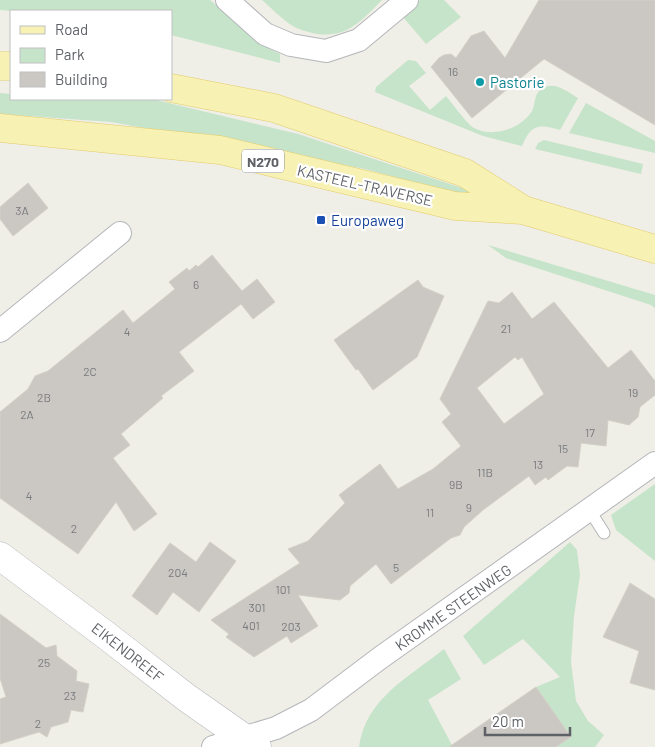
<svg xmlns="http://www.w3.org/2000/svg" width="655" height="747" font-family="Barlow,sans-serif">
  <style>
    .green { fill: #c6e4c9 }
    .building { fill: #cbc8c4; stroke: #d3d0c6; fill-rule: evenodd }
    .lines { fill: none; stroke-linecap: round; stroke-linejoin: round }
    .lane-casing { stroke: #b4b6ba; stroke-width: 13 }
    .street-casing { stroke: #b4b6ba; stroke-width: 24 }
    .secondary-casing { stroke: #b5b8bd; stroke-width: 29 }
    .primary-casing { stroke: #e4cb6b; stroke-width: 29 }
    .lane { stroke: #fff; stroke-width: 11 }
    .street { stroke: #fff; stroke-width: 22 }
    .secondary { stroke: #fff; stroke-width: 28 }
    .primary { stroke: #f7f2b4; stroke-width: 28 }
    .culture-dot { fill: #0f9aa8; stroke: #fff; stroke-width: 2 }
    .transit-dot { fill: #1a4fb4; stroke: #fff; stroke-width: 2 }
    .labels { text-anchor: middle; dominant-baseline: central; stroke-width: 4.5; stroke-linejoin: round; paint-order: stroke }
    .number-label { font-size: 12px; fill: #797b7e }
    .shield { fill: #fff; stroke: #8e9094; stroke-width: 1 }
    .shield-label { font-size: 14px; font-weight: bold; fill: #5e6166 }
    .culture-label { font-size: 15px; fill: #0d838f; stroke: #fff; text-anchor: start }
    .street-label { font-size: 15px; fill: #5e6166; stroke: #fff }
    .transit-label { font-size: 15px; fill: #164399; stroke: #fff; text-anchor: start }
  </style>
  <rect width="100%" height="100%" fill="#efeee7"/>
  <path class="green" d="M0,0h210l60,49 10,5v9l-109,-28v-24h-158l-13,-1z
    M262,0h120c-20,20 -34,38 -65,34 -9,-2 -18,-4 -26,-9 -10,-7 -20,-17 -29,-25z
    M420,0h24l17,17 -35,27 -23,-27z
    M408,60l8,1 10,12 -17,13 21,24 16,-14c6,7 22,29 28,32 19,10 47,1 58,-17 4,-8 2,-19 11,-23 12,-7 25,4 35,10l-18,32c-21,-6 -29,-6 -38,16l-39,-10 -108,-44 1,-5z
    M0,93l11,1v5l145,1 142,34 173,57 -2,6 -104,-28 -171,-32 -83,-15 -111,-8z
    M586,103l69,38v12l-86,-20z
    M544,140l99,24 -2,10 -106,-25 3,-6z
    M488,245l167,50v13l-4,-3 -145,-47z
    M655,484v77l-39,-31 -5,-15z
    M570,542l7,8 3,25 -6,41 -3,46 5,39 12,20 16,14 -9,12h-39l15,-10 -35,-50 24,-10 -37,-38 -39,26 -21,-29z
    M444,649l17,30 -33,21 25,47h-94c7,-49 49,-69 85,-98z"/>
  <path class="building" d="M539,0h116v125l-111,-66 -72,59 -41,-51 8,-9 5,-3 7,-1 5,4 15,-22 13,-5 21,27z
    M28,183l20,25 -35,28 -13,-17v-12z
    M212,255l30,36 15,-12 18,23 -22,17 -12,-15 -62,48 15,19 -33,25 2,2 -42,36 9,11 -17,13 44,56 -23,17 -18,-29 -38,52 -78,-56v-86l28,-23 7,-13 13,-5 75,-61 10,13 42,-34 -6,-7 18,-14 2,3 7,-6 2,2z
    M418,280l5,7 21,9 -27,61 -44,33 -15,-21 -2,1 -22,-30z
    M512,292l20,27 22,-17 54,66 23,-18 24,31v14l-15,12 -2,10 -9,8 -21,-5 -2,26 -25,-3 -3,24 -11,-1 -19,14 -2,-3 -11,8 -6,-9 -46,34 -19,17 -4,8 -9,3 -60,46 -15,-20 -26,22 -1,7 -9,7 -42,-5 20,31 -27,17 -4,-7 -33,21 -28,-20 3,-3 -18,-14 89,-57 -12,-14 20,-8 37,-38 -6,-8 41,-31 18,25 35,-20 28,-23 -19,-24 9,-8 -11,-15 48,-98 11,2zM515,357l3,3 4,-3 22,37 -40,30 -27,-36z
    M210,542l26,19 -37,51 -26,-20 -16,23 -25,-19 38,-53 26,19z
    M630,583l25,16v91l-25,-7 9,-32 -36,-14z
    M0,614l46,34 10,-3 1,11 20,15 -1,10 13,3 -6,28 -12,-2 -3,12 -17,5 -4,10 -8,-5 -39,12v-45l6,-2 -6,-19z
    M536,687l35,50 -15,10h-107z"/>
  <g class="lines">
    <defs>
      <path id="lane" d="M590,511l14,22"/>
      <path id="street" d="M227,0l38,34 26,11 35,6 33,-11 48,-40
        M0,331l120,-98
        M213,747l63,-19 35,-18 69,-52 275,-195"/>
      <path id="secondary" d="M0,556l107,80 80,62 70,49"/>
      <path id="primary" d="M0,66h11
        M171,88l103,20 191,65 57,36
        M0,128l220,22 235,56 68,4 132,39"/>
    </defs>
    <use href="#lane" class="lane-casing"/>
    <use href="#street" class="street-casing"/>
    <use href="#secondary" class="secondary-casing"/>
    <use href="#primary" class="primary-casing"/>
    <use href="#lane" class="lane"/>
    <use href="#street" class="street"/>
    <use href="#secondary" class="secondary"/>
    <use href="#primary" class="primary"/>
  </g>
  <circle class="culture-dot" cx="480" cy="82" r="5"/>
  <rect class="transit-dot" x="316" y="215" width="10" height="10" rx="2.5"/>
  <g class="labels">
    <g class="number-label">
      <text x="453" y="71">16</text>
      <text x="22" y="210">3A</text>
      <text x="196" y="284">6</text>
      <text x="506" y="328">21</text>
      <text x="127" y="331">4</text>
      <text x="90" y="371">2C</text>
      <text x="633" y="392">19</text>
      <text x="44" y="397">2B</text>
      <text x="27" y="414">2A</text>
      <text x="590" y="432">17</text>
      <text x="563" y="448">15</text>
      <text x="538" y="464">13</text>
      <text x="485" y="472">11B</text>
      <text x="456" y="484">9B</text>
      <text x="29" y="495">4</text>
      <text x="469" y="507">9</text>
      <text x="430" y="512">11</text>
      <text x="74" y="528">2</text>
      <text x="396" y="567">5</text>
      <text x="178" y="572">204</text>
      <text x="283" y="589">101</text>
      <text x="257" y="607">301</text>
      <text x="251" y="625">401</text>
      <text x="291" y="626">203</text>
      <text x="44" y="662">25</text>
      <text x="70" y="695">23</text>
      <text x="38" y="723">2</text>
    </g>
    <rect class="shield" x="242" y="149.5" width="42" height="23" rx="4"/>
    <g class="shield-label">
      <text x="263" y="161">N270</text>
    </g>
    <g class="culture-label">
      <text x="490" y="82">Pastorie</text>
    </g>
    <g class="street-label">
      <text transform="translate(365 185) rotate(13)">KASTEEL-TRAVERSE</text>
      <text transform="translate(453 607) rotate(-35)">KROMME STEENWEG</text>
      <text transform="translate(128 652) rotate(38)">EIKENDREEF</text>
    </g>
    <g class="transit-label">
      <text x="331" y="220">Europaweg</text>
    </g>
  </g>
  <rect x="10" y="10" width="162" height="90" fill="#ffffff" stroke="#bfc0c2"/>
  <rect x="20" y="26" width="25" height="8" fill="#f7f2b4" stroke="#bfc0c2"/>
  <text x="55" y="35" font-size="15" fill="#5e6166">Road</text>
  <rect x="20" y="48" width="25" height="15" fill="#c6e4c9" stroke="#bfc0c2"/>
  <text x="55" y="60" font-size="15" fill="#5e6166">Park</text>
  <rect x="20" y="72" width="25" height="15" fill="#cbc8c4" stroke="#bfc0c2"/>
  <text x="55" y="85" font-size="15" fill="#5e6166">Building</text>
  <path d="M485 727v8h85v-8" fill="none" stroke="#5e6166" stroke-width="2.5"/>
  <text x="492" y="727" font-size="15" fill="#5e6166" stroke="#ffffff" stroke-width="4" paint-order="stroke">20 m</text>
</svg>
